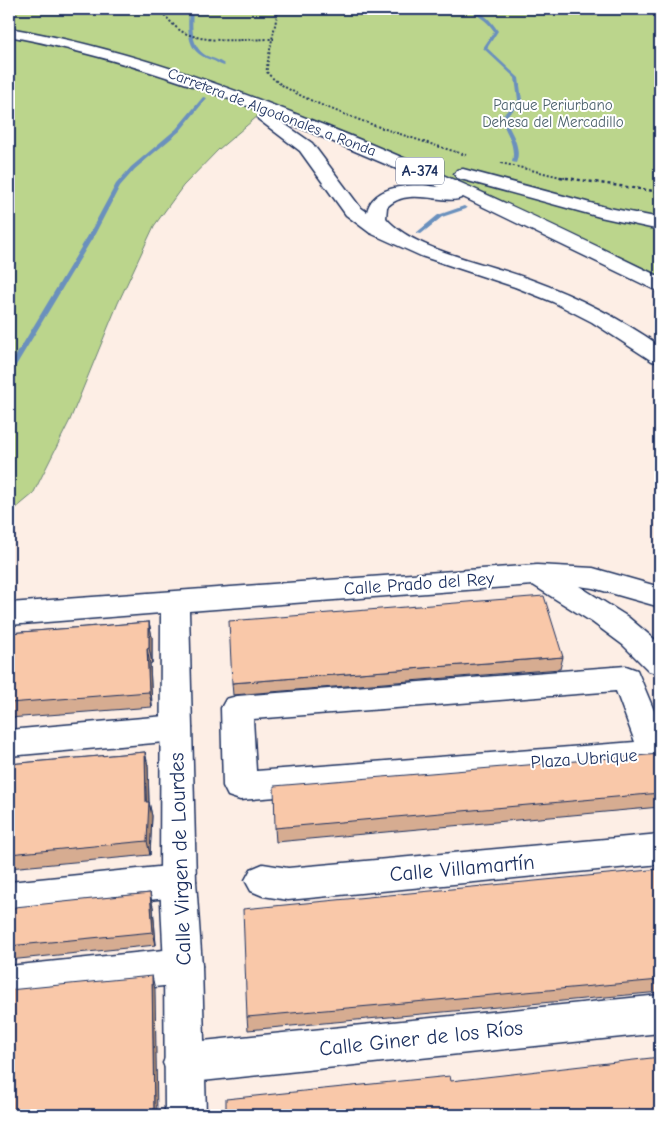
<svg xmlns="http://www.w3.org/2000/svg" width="669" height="1124" font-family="'Comic Neue',sans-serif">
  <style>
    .green { fill: #bbd58c; stroke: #6b8275 }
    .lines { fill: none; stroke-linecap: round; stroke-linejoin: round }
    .stream { fill: #6b90bd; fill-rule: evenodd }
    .street-casing { stroke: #1b2f5e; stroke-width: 3 }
    .secondary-casing { stroke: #1b2f5e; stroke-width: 3 }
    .primary-casing { stroke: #1b2f5e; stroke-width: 3 }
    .path-far1 { stroke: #1b2f5e; stroke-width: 2; stroke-dasharray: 2 2; stroke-linecap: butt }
    .path { stroke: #1b2f5e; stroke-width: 2.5; stroke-dasharray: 3 3; stroke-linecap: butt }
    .street { fill: #fff; fill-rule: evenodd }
    .secondary { fill: #fff; fill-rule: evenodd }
    .primary { fill: #fff; fill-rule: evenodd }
    .wall { fill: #d6ac91; stroke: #1b2f5e }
    .shaded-wall { fill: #ae8c76; stroke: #1b2f5e }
    .building { fill: #f9c8a9; stroke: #1b2f5e }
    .labels { text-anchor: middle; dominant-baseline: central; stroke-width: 4; stroke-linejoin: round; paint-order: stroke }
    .far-park-label { font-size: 15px; fill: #4b616c; stroke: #fff }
    .far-street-label { font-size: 15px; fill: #1b2f5e; stroke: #fff }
    .shield { fill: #fff; stroke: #5f6d8e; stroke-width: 1 }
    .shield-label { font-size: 16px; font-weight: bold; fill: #1b2f5e }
    .street-label { font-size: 18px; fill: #1b2f5e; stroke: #fff }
    .near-street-label { font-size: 21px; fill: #1b2f5e; stroke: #fff }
  </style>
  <rect width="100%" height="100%" fill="#fdeee5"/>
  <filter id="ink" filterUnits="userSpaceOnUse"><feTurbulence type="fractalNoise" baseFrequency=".02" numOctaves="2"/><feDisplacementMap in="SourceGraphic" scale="10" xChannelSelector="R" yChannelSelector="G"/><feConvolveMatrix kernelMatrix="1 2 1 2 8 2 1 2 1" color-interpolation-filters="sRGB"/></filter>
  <g filter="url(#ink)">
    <path class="green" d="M9,9h651v266l-388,-171 -53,45 -36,37 -29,40 -36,77 -48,117 -37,74 -24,20z"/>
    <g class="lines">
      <path class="stream" d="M189,9h4c-1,17 -3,38 14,47 7,3 13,4 18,9l-1,1c-4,-1 -6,-3 -10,-5 -5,-2 -10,-3 -15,-7 -13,-10 -11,-30 -10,-45z
        M467,9c13,-1 25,12 31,22l-11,17 32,30 3,22c-4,9 -14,12 -17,20 7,13 17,28 11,43l-4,-1c4,-15 -5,-29 -11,-42 2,-9 12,-12 17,-20l-3,-22 -32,-30 10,-15 1,-2c-7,-11 -17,-16 -27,-22z
        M203,97l4,1 -27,33 -45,38 -15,17 -25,48 -83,138 -3,2v-7l80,-133 27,-50 15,-17 45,-38z
        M464,206l3,2 -1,1 -24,8 -21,17 -5,-1 22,-18z"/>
      <defs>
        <path id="street" d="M626,666l11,4 23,55v41l-4,1 -416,33 -12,-4 -5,-10 -2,-78 5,-9 11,-3zM616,691l19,51 -379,29 -3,-52z
          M176,715l11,4 5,9 -5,9 -11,4 -167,15v-26z
          M660,834v30l-372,36 -25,-4 -12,-5 -6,-11 6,-11 12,-5 25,4z
          M178,865l12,5 6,11 -6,11 -12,5 -169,17v-32z
          M183,948l13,5 6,13 -6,13 -13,5 -174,18v-36z
          M660,995v38l-477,50 -14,-6 -6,-14 6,-14 14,-6z"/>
        <path id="secondary" d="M537,565l56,3 67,19v20l-67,-19 -14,-2 49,31 32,27v30l-11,-3 -26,-26 -31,-23 -59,-37 -344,26 7,270 6,85 4,149h-41l-1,-149 -4,-85 1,-268 -152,12v-22z"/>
        <path id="primary" d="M9,28c110,19 214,56 317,98 114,45 224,97 334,151v14l-7,-2 -190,-92c-15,10 -54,-12 -76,10l-1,11c27,33 106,46 146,62 46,17 88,38 128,66v17l-8,-2 -60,-39 -39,-20 -38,-15 -94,-31 -51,-23 -24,-18 -46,-64 -42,-32 2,-4h11c-86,-34 -172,-62 -262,-79zM273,116l166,71c-23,-3 -66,-4 -72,25l-7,-5 -48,-64z
          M463,169l146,39 51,10v12l-60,-13 -143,-39 -3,-4 3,-4z"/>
      </defs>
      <use href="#street" class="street-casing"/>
      <use href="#secondary" class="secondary-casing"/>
      <use href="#primary" class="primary-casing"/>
      <path class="path-far1" d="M159,9c7,7 14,17 22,22 24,14 66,8 93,8
        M278,9c-1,9 -13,60 -11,63 19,29 161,71 199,83
        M501,163l64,15"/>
      <path class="path" d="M560,177l100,15"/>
      <use href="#street" class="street"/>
      <use href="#secondary" class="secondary"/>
      <use href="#primary" class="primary"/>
    </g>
    <path class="wall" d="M149,622l3,15v26l-2,1 2,43 -143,11v-85z
      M563,657l-3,12 -327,26 -1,-12z
      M145,752l3,14 1,36 3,14 -2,39 -141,13v-104z
      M660,754v53l-384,35 -1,-14z
      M660,869v123l-412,38 -1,-13z
      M150,893l3,14 3,38 -147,15v-51z"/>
    <path class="shaded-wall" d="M149,622l3,15v26l-3,-15z
      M147,649l3,15 2,43 -3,-15z
      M145,752l3,14 1,41v-5l3,14 -2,39 -3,-14z
      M150,893l3,14 3,38 -3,-13z
      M152,976l3,13 2,126h-3z"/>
    <path class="building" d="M544,596l19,61 -331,26 -3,-62z
      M149,622v26l-2,1 2,43 -140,11v-70z
      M145,752l1,50h3l-2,39 -138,13v-90z
      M660,754v39l-385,35 -1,-42z
      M660,869v111l-413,37 -4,-108z
      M150,893l3,39 -144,14v-37l6,-1v-1z
      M152,976l2,139h-145v-125z
      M660,1057v58h-453v-1l19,-2v-13l224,-23 1,5z"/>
  </g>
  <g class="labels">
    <g class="far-park-label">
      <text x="553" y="105">Parque Periurbano<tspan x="553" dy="17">Dehesa del Mercadillo</tspan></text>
    </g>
    <g class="far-street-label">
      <text transform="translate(272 112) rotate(21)">Carretera de Algodonales a Ronda</text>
    </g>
    <rect class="shield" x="396" y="157.5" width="48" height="27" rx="4"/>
    <g class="shield-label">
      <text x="420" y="171">A-374</text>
    </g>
    <g class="street-label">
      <text transform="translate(419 584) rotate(-4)">Calle Prado del Rey</text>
      <text transform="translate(584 759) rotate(-4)">Plaza Ubrique</text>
    </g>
    <g class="near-street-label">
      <text transform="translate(180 859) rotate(-92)">Calle Virgen de Lourdes</text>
      <text transform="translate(462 868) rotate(-5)">Calle Villamartín</text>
      <text transform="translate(421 1038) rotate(-6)">Calle Giner de los Ríos</text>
    </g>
  </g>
  <rect width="669" height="1124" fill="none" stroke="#fff" stroke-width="30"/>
  <rect x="15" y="15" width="639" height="1094" fill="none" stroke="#1b2f5e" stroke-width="2" filter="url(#ink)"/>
</svg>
